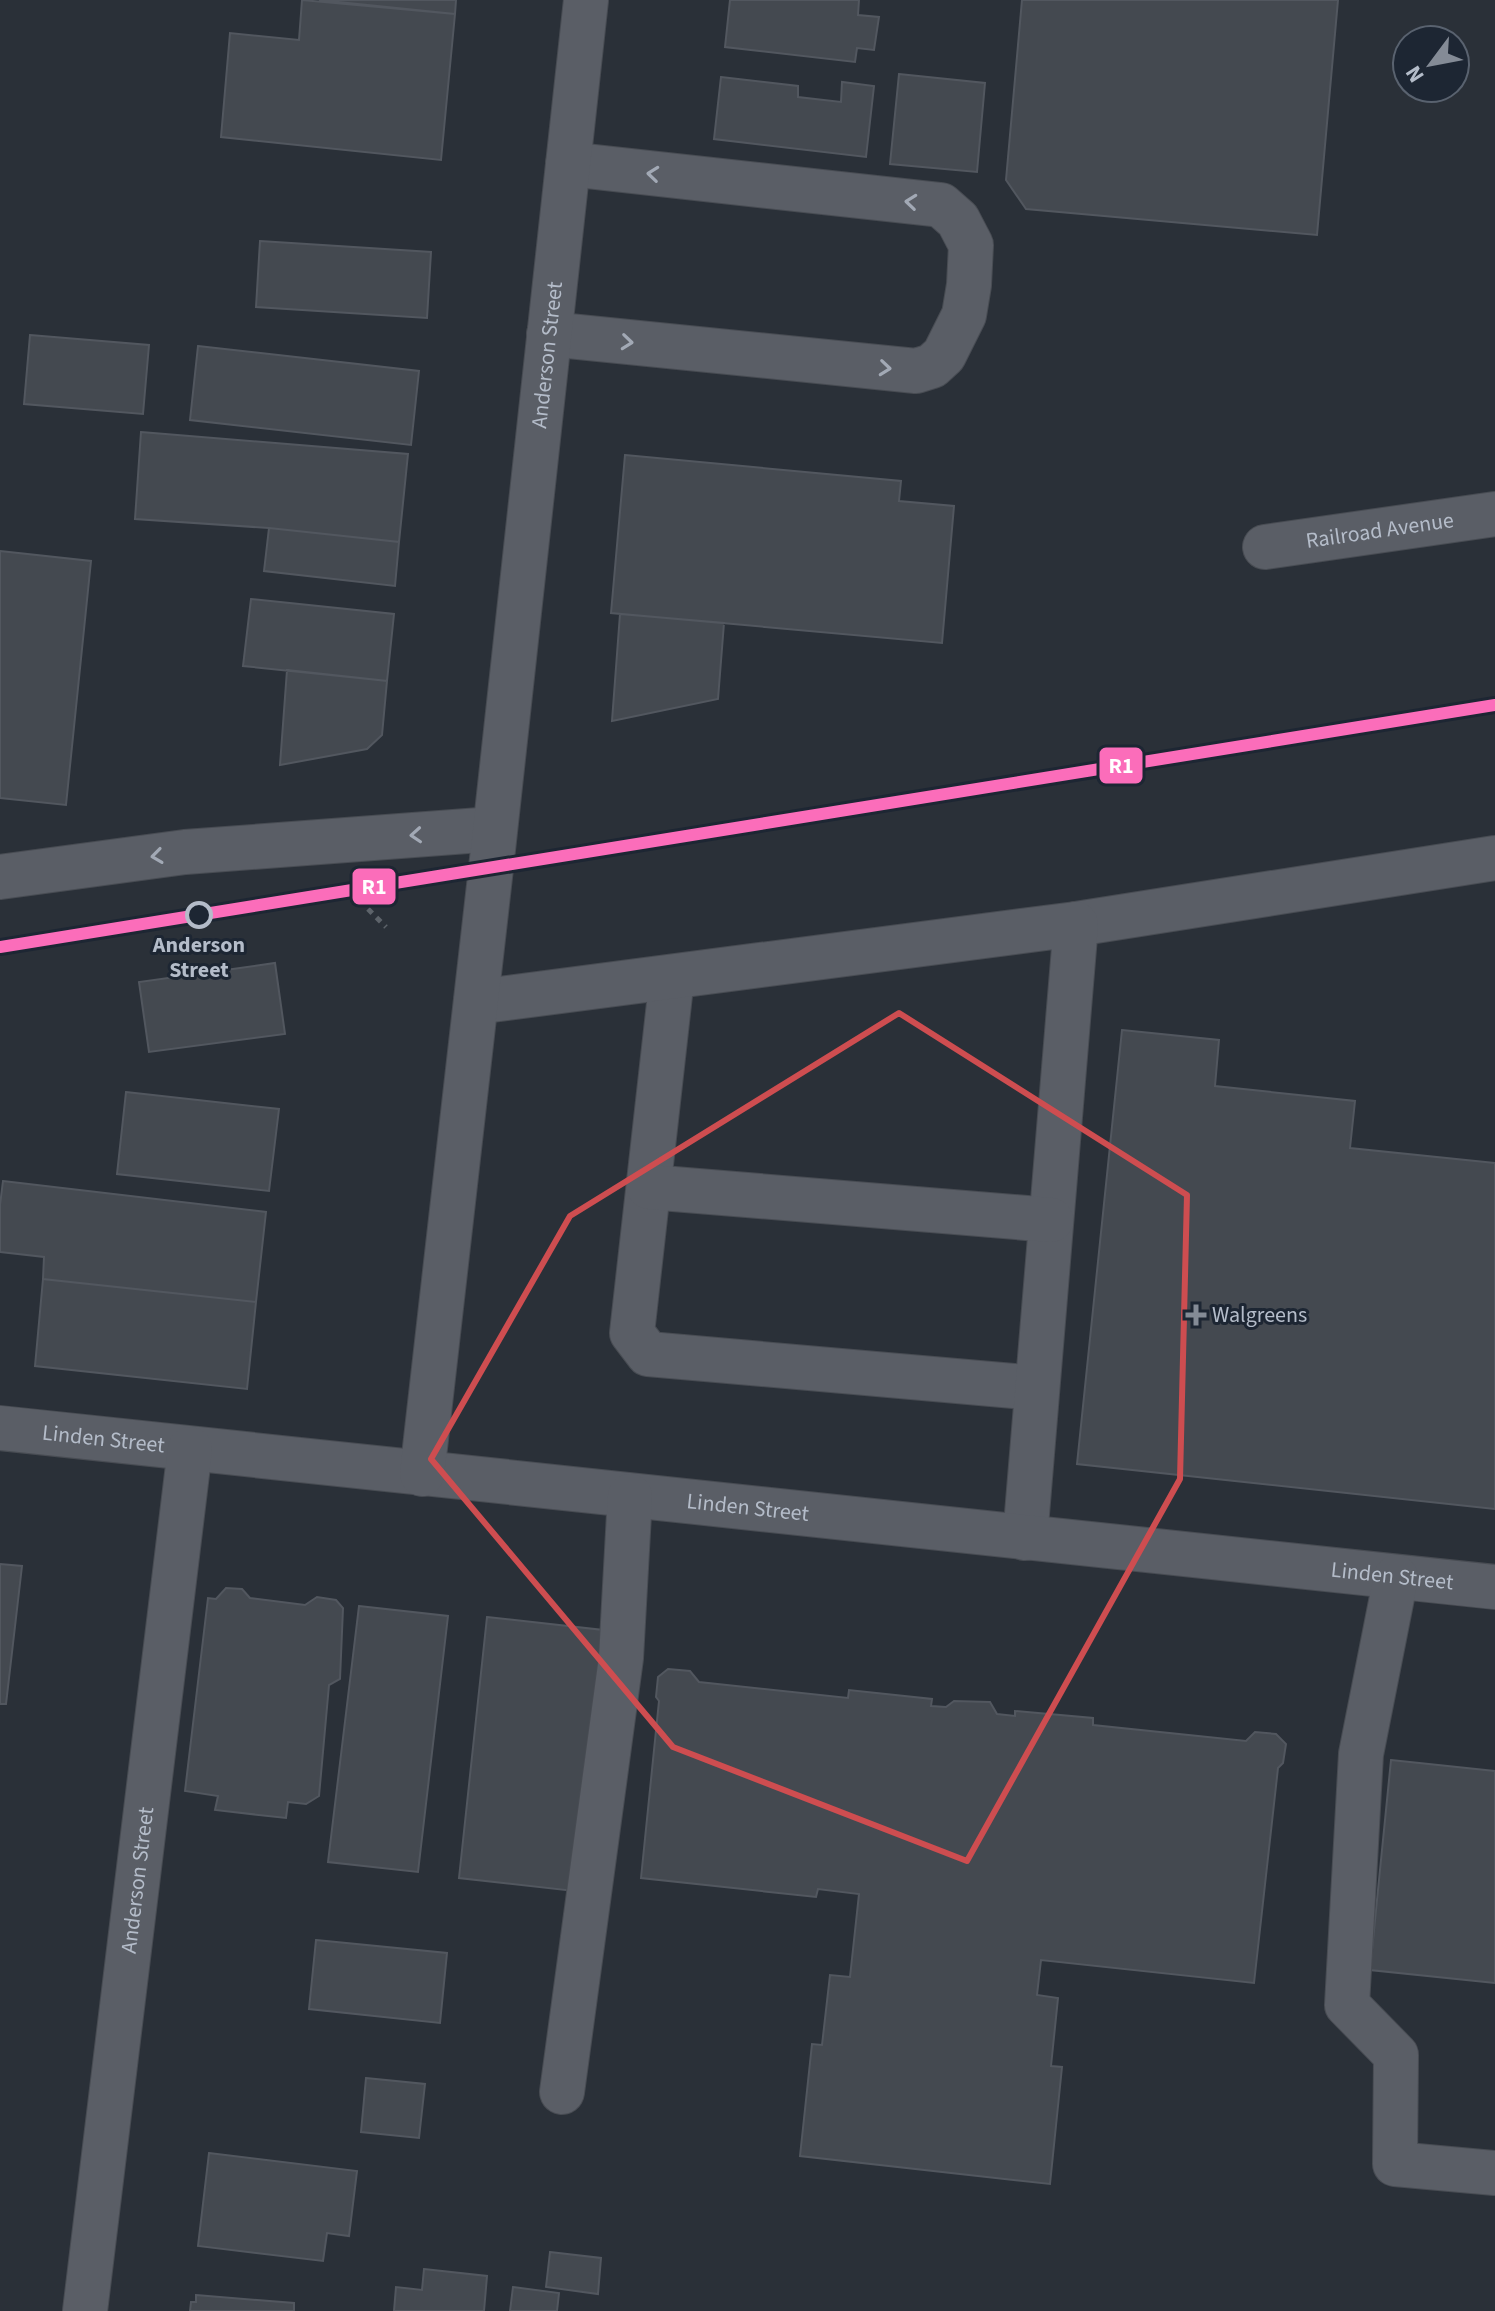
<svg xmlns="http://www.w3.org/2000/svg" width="1495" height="2311" font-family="'Source Sans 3',sans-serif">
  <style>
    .building { fill: #444950; stroke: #52575f; stroke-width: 2 }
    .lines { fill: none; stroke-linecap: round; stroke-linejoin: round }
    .minor-casing { stroke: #484c53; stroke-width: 46 }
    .path { stroke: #5d636a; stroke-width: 5; stroke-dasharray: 6 6; stroke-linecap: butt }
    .minor { stroke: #5a5e66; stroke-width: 44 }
    .rail-1-casing { stroke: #1d2633; stroke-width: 18 }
    .rail-1 { stroke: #fb6dba; stroke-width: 12 }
    .oneway { stroke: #a2a9b5 }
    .marked { fill: none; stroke: #ce4d50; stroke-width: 6; stroke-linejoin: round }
    .stop-dot { fill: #1d2633; stroke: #b4bcc9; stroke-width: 4 }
    .poi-dot { fill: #848b96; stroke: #1d2633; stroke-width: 3 }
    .labels { text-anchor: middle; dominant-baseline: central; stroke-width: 6; stroke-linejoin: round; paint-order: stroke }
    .street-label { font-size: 22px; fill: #b4bcc9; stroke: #1d2633 }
    .stop-label { font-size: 22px; font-weight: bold; fill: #b4bcc9; stroke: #1d2633 }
    .poi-label { font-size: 22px; fill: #b4bcc9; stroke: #1d2633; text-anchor: start }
    .line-badge { stroke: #1d2633; stroke-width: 3 }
    .badge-label { font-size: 22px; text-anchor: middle; font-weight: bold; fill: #fff }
  </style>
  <rect width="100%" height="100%" fill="#2a3038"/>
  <path class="building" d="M302,0l153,14 -14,146 -220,-23 9,-104 69,7z
    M319,0h137l-1,14z
    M730,0h129l-1,15 21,2 -5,33 -17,-2 -2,14 -130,-15z
    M1022,0h316l-21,235 -291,-26 -20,-29z
    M899,74l86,9 -8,89 -87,-8z
    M721,77l77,9v11l43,5 1,-20 32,4 -8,71 -152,-18z
    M260,241l171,11 -4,66 -171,-11z
    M30,335l119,10 -6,69 -119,-10z
    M198,346l221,25 -8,74 -221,-25z
    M141,432l267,22 -9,88 -130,-14 -134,-9z
    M625,455l276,26 -2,20 55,5 -12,137 -331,-30z
    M269,528l130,14 -4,44 -131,-15z
    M0,551l91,10 -25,244 -66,-7z
    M251,599l143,15 -7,67 -144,-15z
    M620,614l104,9 -6,76 -106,22z
    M287,670l100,11 -5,54 -15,14 -87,16z
    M275,963l10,71 -136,18 -10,-70z
    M1122,1030l97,10 -4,46 140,15 -5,47 145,15v346l-418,-45z
    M126,1092l153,17 -10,82 -152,-17z
    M3,1181l263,31 -10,90 -213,-23 1,-22 -44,-5v-47z
    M43,1279l213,23 -9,87 -212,-23z
    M0,1564l22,2 -16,138h-6z
    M226,1588l16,1 8,9 55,7 12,-8 19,3 7,8 -3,71 -11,6 -10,111 -13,8 -18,-2 -2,16 -71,-8 3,-14 -33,-5 23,-193 8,1z
    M359,1606l89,10 -30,256 -90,-10z
    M487,1617l116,13 -29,261 -115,-13z
    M668,1669l22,2 9,11 149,16 1,-8 83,9 -1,7 15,1 8,-6 36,1 7,12 18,2v-5l78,7v7l153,16 9,-9 21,2 10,10 -3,19 -5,5 -24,215 -213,-23 -4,35 21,3 -7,68 11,1 -12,117 -250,-28 12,-112 10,1 8,-70 20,2 9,-83 -41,-5 -2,8 -175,-19 18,-177 -3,-4 2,-20z
    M1391,1760l104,11v212l-125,-13z
    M316,1940l131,13 -7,70 -131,-14z
    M366,2078l59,6 -6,54 -58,-6z
    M209,2153l148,18 -8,65 -22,-3 -4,28 -125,-15z
    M550,2252l51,6 -3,36 -52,-7z
    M424,2269l63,7 -3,35h-90l2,-24 26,3z
    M513,2287l46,6 -2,18h-47z
    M196,2295l98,8v8h-104l1,-9h5z"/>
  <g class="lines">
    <defs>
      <g id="minor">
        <path d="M549,334l367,37 16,-5 12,-11 20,-40 5,-30 2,-40 -13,-25 -17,-15 -373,-41"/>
        <path id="s1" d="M1265,547l230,-33"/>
        <path d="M0,877l185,-25 309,-23"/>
        <path d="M1076,924l419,-66"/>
        <path d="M672,977l-40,356 16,21 389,34"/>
        <path d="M476,1002l600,-78 -51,614"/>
        <path d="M649,1187l402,33"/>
        <path id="s2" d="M0,1428l1495,159"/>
        <path id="s3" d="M422,1474l69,-606 95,-868"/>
        <path d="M1396,1577l-35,177 -14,251 49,50 -1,109 100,9"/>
        <path d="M562,2092l59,-434 9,-162"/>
        <path id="s4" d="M85,2311l105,-862"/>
      </g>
    </defs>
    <use href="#minor" class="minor-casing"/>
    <path class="path" d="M368,909l18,18"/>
    <use href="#minor" class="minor"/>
    <defs>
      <path id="rail-1" d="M0,947l1495,-242"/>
    </defs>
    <use href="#rail-1" class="rail-1-casing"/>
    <use href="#rail-1" class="rail-1"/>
  </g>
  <defs><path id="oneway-chevron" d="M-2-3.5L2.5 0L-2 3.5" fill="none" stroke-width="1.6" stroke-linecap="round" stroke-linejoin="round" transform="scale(2)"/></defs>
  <g class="oneway">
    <use href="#oneway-chevron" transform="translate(653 174) rotate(-174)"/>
    <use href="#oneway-chevron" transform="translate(911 202) rotate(-174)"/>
    <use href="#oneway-chevron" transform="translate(627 342) rotate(6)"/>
    <use href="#oneway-chevron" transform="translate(885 368) rotate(6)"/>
    <use href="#oneway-chevron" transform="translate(416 835) rotate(176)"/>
    <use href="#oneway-chevron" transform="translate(157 856) rotate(172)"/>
  </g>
  <path class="marked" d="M899,1013l288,182 -7,284 -213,382 -294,-114 -242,-288 139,-243z"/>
  <circle class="stop-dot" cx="199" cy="915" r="12"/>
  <path class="poi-dot" d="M1192 1303h8v8h8v8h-8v8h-8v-8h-8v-8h8z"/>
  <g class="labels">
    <g class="street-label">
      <text stroke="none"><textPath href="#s3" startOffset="1126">Anderson Street</textPath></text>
      <text stroke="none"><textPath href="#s1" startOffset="116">Railroad Avenue</textPath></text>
      <text stroke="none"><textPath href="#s2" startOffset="104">Linden Street</textPath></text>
      <text stroke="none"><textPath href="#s2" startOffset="752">Linden Street</textPath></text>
      <text stroke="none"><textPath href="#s2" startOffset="1400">Linden Street</textPath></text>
      <text stroke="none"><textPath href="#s4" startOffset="434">Anderson Street</textPath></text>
    </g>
    <g class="stop-label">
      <text x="199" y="945">Anderson<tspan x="199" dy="25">Street</tspan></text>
    </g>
    <g class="poi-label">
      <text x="1212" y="1315">Walgreens</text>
    </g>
  </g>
  <g class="line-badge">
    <rect x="1098" y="746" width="46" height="39" rx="8" fill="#fb6dba"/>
    <rect x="351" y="867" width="46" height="39" rx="8" fill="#fb6dba"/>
  </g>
  <g class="badge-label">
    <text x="1121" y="773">R1</text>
    <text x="374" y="894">R1</text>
  </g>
  <g transform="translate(1431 64) rotate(238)"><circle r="38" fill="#1d2633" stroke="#59626f" stroke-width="2"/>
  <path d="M0-6L14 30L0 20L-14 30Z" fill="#848b96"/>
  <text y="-12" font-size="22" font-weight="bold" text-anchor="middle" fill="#b4bcc9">N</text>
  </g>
</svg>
